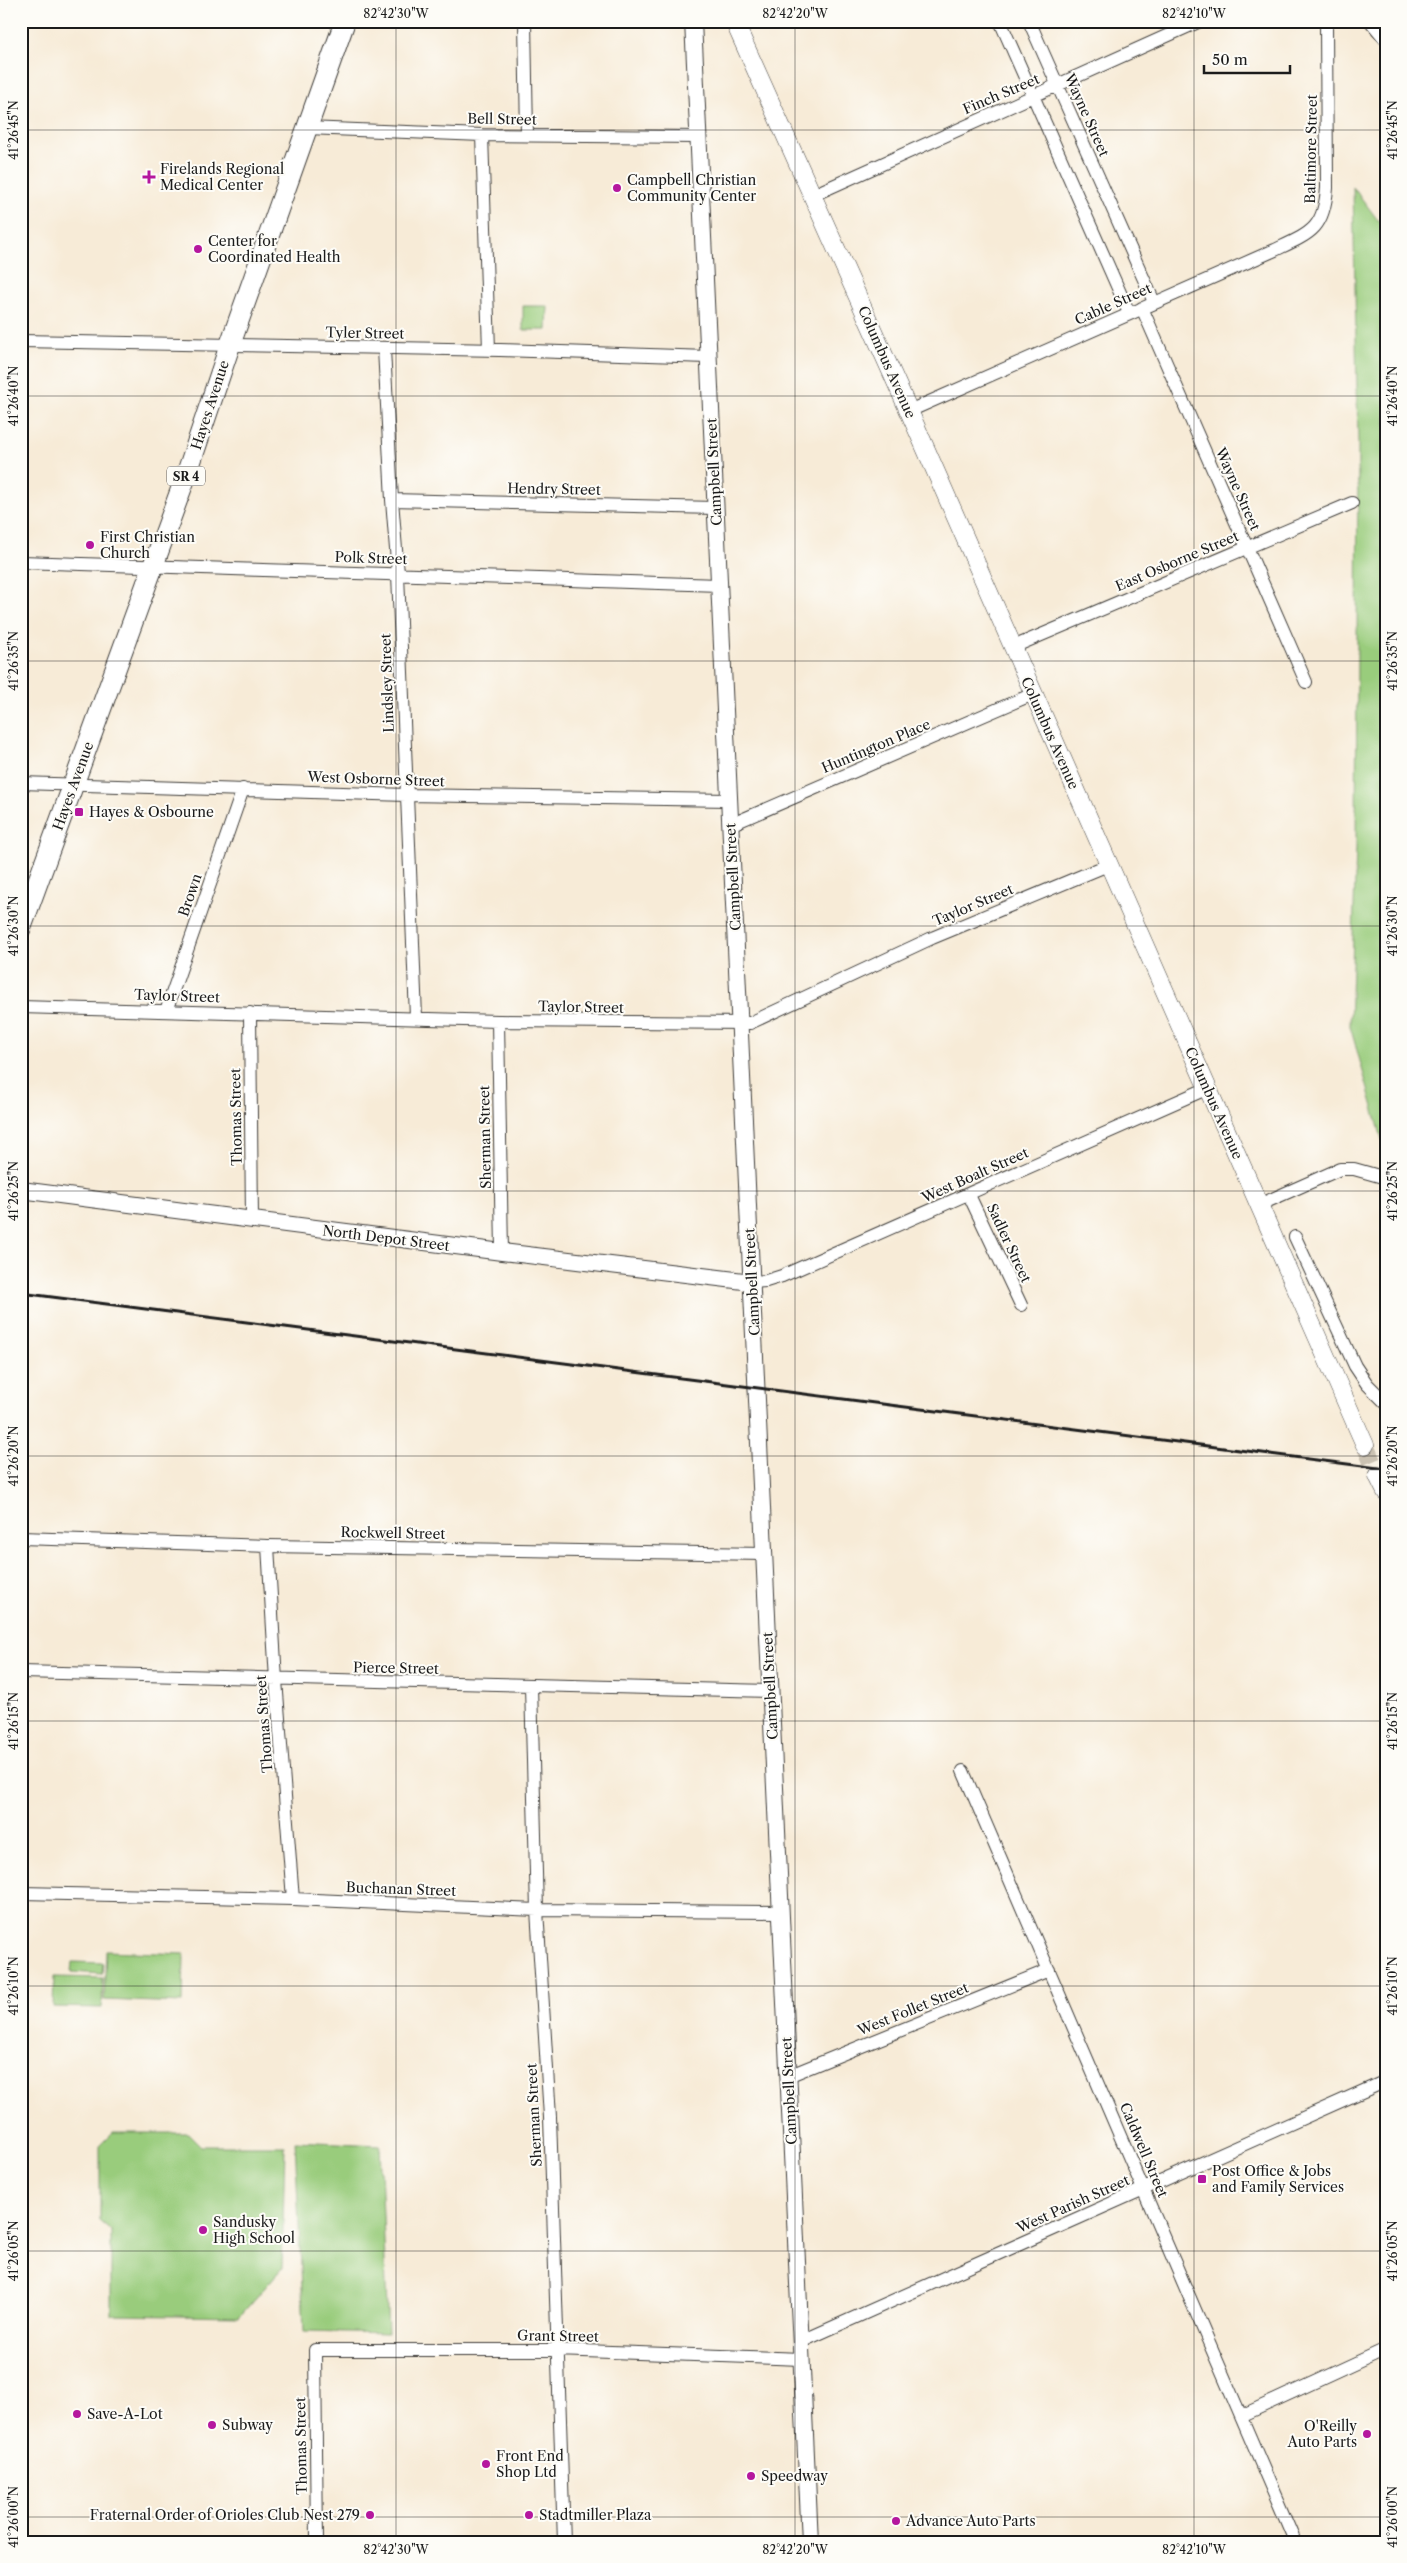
<svg xmlns="http://www.w3.org/2000/svg" width="1407" height="2563" font-family="'Libre Caslon Text',serif">
  <style>
    .green { fill: #99cc7c; stroke: #5a744c }
    .lines { fill: none; stroke-linecap: round; stroke-linejoin: round }
    .secondary-tunnel { stroke: #cbc2b2; stroke-width: 18; stroke-dasharray: 18 9; stroke-linecap: butt }
    .minor-casing { stroke: #3d3b38; stroke-width: 14 }
    .tertiary-casing { stroke: #3d3b38; stroke-width: 18 }
    .secondary-casing { stroke: #3d3b38; stroke-width: 19 }
    .primary-casing { stroke: #3d3b38; stroke-width: 22 }
    .minor { stroke: #fff; stroke-width: 12 }
    .tertiary { stroke: #fff; stroke-width: 16 }
    .secondary { stroke: #fff; stroke-width: 18 }
    .primary { stroke: #fff; stroke-width: 20 }
    .rail { stroke: #1c1c1c; stroke-width: 3 }
    .ticks { fill: none; stroke: #1c1c1c; stroke-width: 1; stroke-opacity: 0.45 }
    .poi-dot { fill: #b5179e; stroke: #fdfcf7; stroke-width: 2 }
    .labels { text-anchor: middle; dominant-baseline: central; stroke-width: 4; stroke-linejoin: round; paint-order: stroke }
    .shield { fill: #fdfcf7; stroke: #605f5e; stroke-width: 1 }
    .shield-label { font-size: 12px; font-weight: bold; fill: #1c1c1c }
    .street-label { font-size: 14px; fill: #1c1c1c; stroke: #fdfcf7 }
    .poi-label { font-size: 14px; fill: #1c1c1c; stroke: #fdfcf7; text-anchor: start }
    .neatline { fill: none; stroke: #1c1c1c; stroke-width: 2 }
    .ticks-label { font-size: 12px; text-anchor: middle; fill: #1c1c1c }
  </style>
  <rect width="100%" height="100%" fill="#fdfcf7"/>
  <filter id="ink" filterUnits="userSpaceOnUse"><feTurbulence type="fractalNoise" baseFrequency=".02" numOctaves="2"/><feDisplacementMap in="SourceGraphic" scale="10" xChannelSelector="R" yChannelSelector="G"/><feConvolveMatrix kernelMatrix="1 2 1 2 8 2 1 2 1" color-interpolation-filters="sRGB"/></filter>
  <filter id="wash" filterUnits="userSpaceOnUse"><feTurbulence type="fractalNoise" baseFrequency=".0096" numOctaves="4" result="noise"/><feDisplacementMap in="SourceGraphic" scale="20" xChannelSelector="R" yChannelSelector="G"/><feGaussianBlur stdDeviation="1.12" result="paint"/><feColorMatrix in="noise" values="0 0 0 0 0 0 0 0 0 0 0 0 0 0 0 0 0 1.4 0 .05"/><feComposite in="paint" operator="in"/></filter>
  <g filter="url(#wash)">
    <rect width="100%" height="100%" fill="#f7ebd7"/>
    <path class="green" d="M1353,187l33,44v922l-36,-127 6,-179 2,-404z
      M523,306h25l-1,24h-24z
      M106,1951l78,3 -1,49 -79,-3z
      M72,1962l31,1 -1,11 -31,-2z
      M54,1977l49,1 -1,30 -49,-1z
      M113,2133h75l13,13h84l-3,122 -43,49 -128,-2v-85l-11,-9v-75z
      M295,2141l85,4 8,188 -84,-2z"/>
  </g>
  <g filter="url(#ink)">
    <g class="lines">
      <path class="secondary-tunnel" d="M1365,1445l13,31"/>
      <defs>
        <path id="minor" d="M525,21l2,114
          M1000,21l129,292
          M1029,21l125,281
          M307,128l175,7 216,2
          M482,135l7,215
          M813,195l387,-174
          M1142,308l164,374
          M21,341l479,9 208,7
          M384,349l8,151 6,74 18,443
          M909,411l366,-161c36,-17 49,-21 52,-62l-1,-167
          M392,500l323,8
          M21,562l698,23
          M1013,647l339,-144
          M21,783l385,12 324,5
          M730,825l303,-131
          M21,1007l477,14 252,2 182,-85 176,-73
          M166,1011l77,-222
          M250,1013l2,208
          M498,1021l4,231
          M969,1195l52,110
          M1259,1205l81,-36h14l32,9
          M1295,1237l60,129 12,18 19,19
          M752,1282l14,-1 16,-5 426,-188
          M21,1538l247,8 496,8
          M268,1546l8,134 17,219
          M21,1672l749,19
          M531,1686l6,224 13,207 14,425
          M963,1771l332,771
          M21,1893l272,6 244,11 243,2
          M788,2076l261,-106
          M800,2342l586,-261
          M1241,2416l145,-67
          M317,2542l-2,-192h241l245,9"/>
        <path id="tertiary" d="M693,21l117,2521
          M1373,21l13,16
          M21,1190l481,62 250,30"/>
        <path id="secondary" d="M734,21l175,390 456,1034
          M1378,1476l8,16"/>
        <path id="primary" d="M21,928l166,-455 43,-128 115,-324"/>
      </defs>
      <use href="#minor" class="minor-casing"/>
      <use href="#tertiary" class="tertiary-casing"/>
      <use href="#secondary" class="secondary-casing"/>
      <use href="#primary" class="primary-casing"/>
      <use href="#minor" class="minor"/>
      <use href="#tertiary" class="tertiary"/>
      <use href="#secondary" class="secondary"/>
      <use href="#primary" class="primary"/>
      <path class="rail" d="M21,1293l1365,176"/>
    </g>
  </g>
  <path class="ticks" d="M396,21v2521M795,21v2521M1194,21v2521M21,130h1365M21,396h1365M21,661h1365M21,926h1365M21,1191h1365M21,1456h1365M21,1721h1365M21,1986h1365M21,2251h1365M21,2517h1365"/>
  <g class="poi-dot">
    <path d="M146.5 169.5h5v5h5v5h-5v5h-5v-5h-5v-5h5z"/>
    <circle cx="617" cy="188" r="5"/>
    <circle cx="198" cy="249" r="5"/>
    <circle cx="90" cy="545" r="5"/>
    <rect x="74" y="807" width="10" height="10" rx="2.5"/>
    <rect x="1197" y="2174" width="10" height="10" rx="2.5"/>
    <circle cx="203" cy="2230" r="5"/>
    <circle cx="77" cy="2414" r="5"/>
    <circle cx="212" cy="2425" r="5"/>
    <circle cx="1367" cy="2434" r="5"/>
    <circle cx="486" cy="2464" r="5"/>
    <circle cx="751" cy="2476" r="5"/>
    <circle cx="370" cy="2515" r="5"/>
    <circle cx="529" cy="2515" r="5"/>
    <circle cx="896" cy="2521" r="5"/>
  </g>
  <g class="labels">
    <rect class="shield" x="167" y="466.5" width="38" height="19" rx="4"/>
    <g class="shield-label">
      <text x="186" y="476">SR 4</text>
    </g>
    <g class="street-label">
      <text transform="translate(1001 94) rotate(-23)">Finch Street</text>
      <text transform="translate(1087 115) rotate(66)">Wayne Street</text>
      <text transform="translate(502 119) rotate(1)">Bell Street</text>
      <text transform="translate(1311 149) rotate(-89)">Baltimore Street</text>
      <text transform="translate(1113 304) rotate(-24)">Cable Street</text>
      <text transform="translate(365 333) rotate(1)">Tyler Street</text>
      <text transform="translate(887 362) rotate(66)">Columbus Avenue</text>
      <text transform="translate(210 405) rotate(-72)">Hayes Avenue</text>
      <text transform="translate(714 472) rotate(-93)">Campbell Street</text>
      <text transform="translate(554 489) rotate(1)">Hendry Street</text>
      <text transform="translate(1238 489) rotate(66)">Wayne Street</text>
      <text transform="translate(371 558) rotate(2)">Polk Street</text>
      <text transform="translate(1177 561) rotate(-23)">East Osborne Street</text>
      <text transform="translate(387 683) rotate(-92)">Lindsley Street</text>
      <text transform="translate(1050 733) rotate(66)">Columbus Avenue</text>
      <text transform="translate(876 746) rotate(-23)">Huntington Place</text>
      <text transform="translate(376 779) rotate(2)">West Osborne Street</text>
      <text transform="translate(73 786) rotate(-70)">Hayes Avenue</text>
      <text transform="translate(733 877) rotate(-93)">Campbell Street</text>
      <text transform="translate(190 895) rotate(-71)">Brown</text>
      <text transform="translate(973 905) rotate(-23)">Taylor Street</text>
      <text transform="translate(177 996) rotate(2)">Taylor Street</text>
      <text transform="translate(581 1007) rotate(1)">Taylor Street</text>
      <text transform="translate(1214 1103) rotate(66)">Columbus Avenue</text>
      <text transform="translate(236 1117) rotate(-91)">Thomas Street</text>
      <text transform="translate(485 1137) rotate(-91)">Sherman Street</text>
      <text transform="translate(975 1175) rotate(-24)">West Boalt Street</text>
      <text transform="translate(386 1238) rotate(7)">North Depot Street</text>
      <text transform="translate(1009 1243) rotate(65)">Sadler Street</text>
      <text transform="translate(752 1282) rotate(-93)">Campbell Street</text>
      <text transform="translate(393 1533) rotate(1)">Rockwell Street</text>
      <text transform="translate(396 1668) rotate(1)">Pierce Street</text>
      <text transform="translate(770 1686) rotate(-93)">Campbell Street</text>
      <text transform="translate(264 1724) rotate(-94)">Thomas Street</text>
      <text transform="translate(401 1889) rotate(2)">Buchanan Street</text>
      <text transform="translate(913 2009) rotate(-22)">West Follet Street</text>
      <text transform="translate(789 2091) rotate(-93)">Campbell Street</text>
      <text transform="translate(534 2115) rotate(-93)">Sherman Street</text>
      <text transform="translate(1144 2150) rotate(67)">Caldwell Street</text>
      <text transform="translate(1073 2204) rotate(-24)">West Parish Street</text>
      <text transform="translate(558 2336) rotate(1)">Grant Street</text>
      <text transform="translate(301 2446) rotate(-91)">Thomas Street</text>
    </g>
    <g class="poi-label">
      <text x="160" y="169">Firelands Regional<tspan x="160" dy="16">Medical Center</tspan></text>
      <text x="627" y="180">Campbell Christian<tspan x="627" dy="16">Community Center</tspan></text>
      <text x="208" y="241">Center for<tspan x="208" dy="16">Coordinated Health</tspan></text>
      <text x="100" y="537">First Christian<tspan x="100" dy="16">Church</tspan></text>
      <text x="89" y="812">Hayes &amp; Osbourne</text>
      <text x="1212" y="2171">Post Office &amp; Jobs<tspan x="1212" dy="16">and Family Services</tspan></text>
      <text x="213" y="2222">Sandusky<tspan x="213" dy="16">High School</tspan></text>
      <text x="87" y="2414">Save-A-Lot</text>
      <text x="222" y="2425">Subway</text>
      <text x="1357" y="2426" text-anchor="end">O'Reilly<tspan x="1357" dy="16">Auto Parts</tspan></text>
      <text x="496" y="2456">Front End<tspan x="496" dy="16">Shop Ltd</tspan></text>
      <text x="761" y="2476">Speedway</text>
      <text x="360" y="2515" text-anchor="end">Fraternal Order of Orioles Club Nest 279</text>
      <text x="539" y="2515">Stadtmiller Plaza</text>
      <text x="906" y="2521">Advance Auto Parts</text>
    </g>
  </g>
  <rect width="1407" height="2563" fill="none" stroke="#fdfcf7" stroke-width="55"/>
  <path d="M1204 65v8h86v-8" fill="none" stroke="#1c1c1c" stroke-width="2.5"/>
  <text x="1212" y="65" font-size="15" fill="#1c1c1c" stroke="#fdfcf7" stroke-width="4" paint-order="stroke">50 m</text>
  <rect x="28" y="28" width="1352" height="2508" class="neatline"/>
  <g class="ticks-label">
    <text x="396" y="18">82°42'30"W</text>
    <text x="795" y="18">82°42'20"W</text>
    <text x="1194" y="18">82°42'10"W</text>
    <text transform="translate(14 130) rotate(-90)" y="4">41°26'45"N</text>
    <text transform="translate(1393 130) rotate(-90)" y="4">41°26'45"N</text>
    <text transform="translate(14 396) rotate(-90)" y="4">41°26'40"N</text>
    <text transform="translate(1393 396) rotate(-90)" y="4">41°26'40"N</text>
    <text transform="translate(14 661) rotate(-90)" y="4">41°26'35"N</text>
    <text transform="translate(1393 661) rotate(-90)" y="4">41°26'35"N</text>
    <text transform="translate(14 926) rotate(-90)" y="4">41°26'30"N</text>
    <text transform="translate(1393 926) rotate(-90)" y="4">41°26'30"N</text>
    <text transform="translate(14 1191) rotate(-90)" y="4">41°26'25"N</text>
    <text transform="translate(1393 1191) rotate(-90)" y="4">41°26'25"N</text>
    <text transform="translate(14 1456) rotate(-90)" y="4">41°26'20"N</text>
    <text transform="translate(1393 1456) rotate(-90)" y="4">41°26'20"N</text>
    <text transform="translate(14 1721) rotate(-90)" y="4">41°26'15"N</text>
    <text transform="translate(1393 1721) rotate(-90)" y="4">41°26'15"N</text>
    <text transform="translate(14 1986) rotate(-90)" y="4">41°26'10"N</text>
    <text transform="translate(1393 1986) rotate(-90)" y="4">41°26'10"N</text>
    <text transform="translate(14 2251) rotate(-90)" y="4">41°26'05"N</text>
    <text transform="translate(1393 2251) rotate(-90)" y="4">41°26'05"N</text>
    <text transform="translate(14 2517) rotate(-90)" y="4">41°26'00"N</text>
    <text transform="translate(1393 2517) rotate(-90)" y="4">41°26'00"N</text>
    <text x="396" y="2554">82°42'30"W</text>
    <text x="795" y="2554">82°42'20"W</text>
    <text x="1194" y="2554">82°42'10"W</text>
  </g>
</svg>
